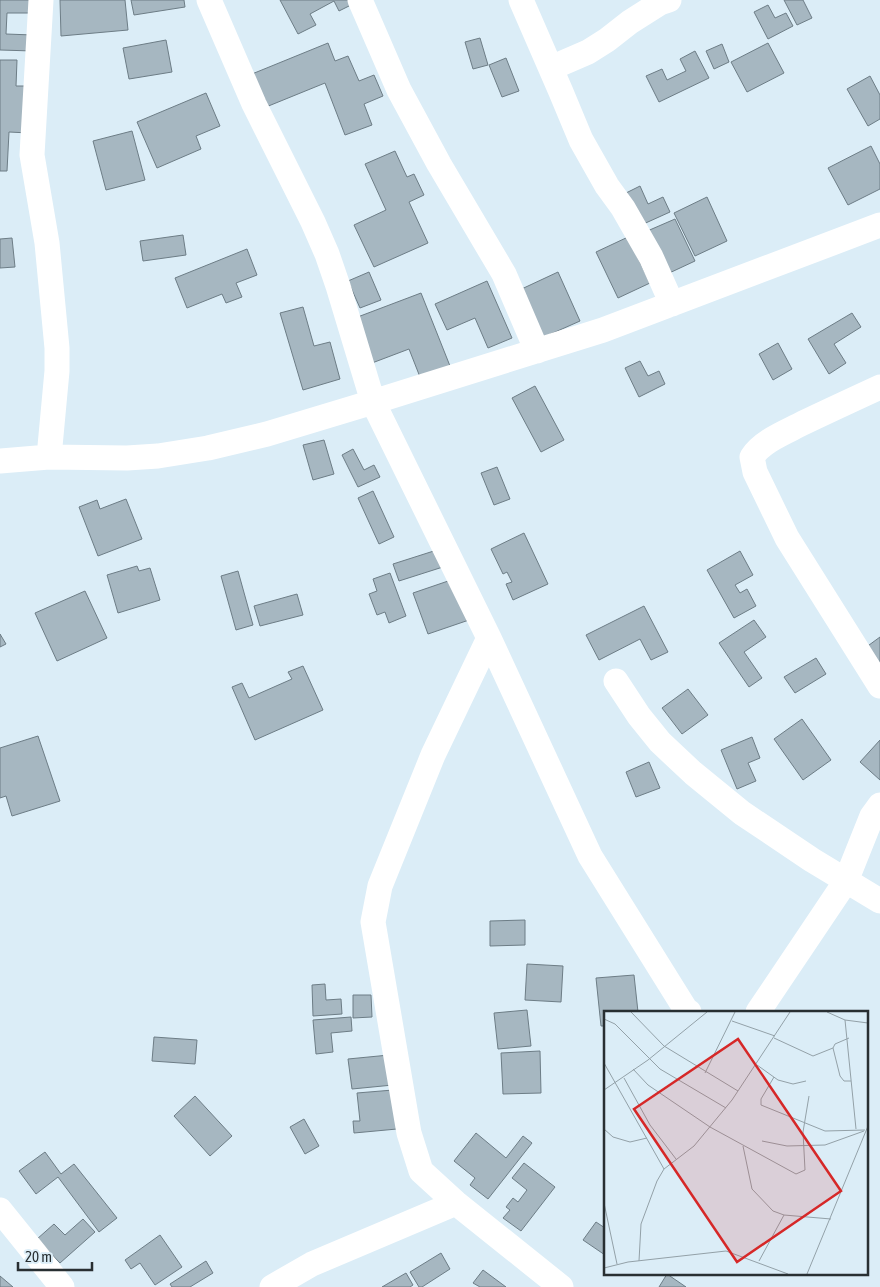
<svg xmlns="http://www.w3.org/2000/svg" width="880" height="1287" font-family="'Asap Condensed',sans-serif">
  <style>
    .building { fill: #a6b7c1; stroke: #6d7d86 }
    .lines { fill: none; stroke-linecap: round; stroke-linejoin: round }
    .street { stroke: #fff; stroke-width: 25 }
    .inset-road { fill: none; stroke: #93a1a8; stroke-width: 1 }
    .view { fill: #d62828; fill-opacity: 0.15; stroke: #d62828; stroke-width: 2.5 }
    .inset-edge { fill: none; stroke: #282f32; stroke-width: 2.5 }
  </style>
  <rect width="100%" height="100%" fill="#dbedf7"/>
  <path class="building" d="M0,0h34v13h-27l-1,21 27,1v16l-33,-1z
    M60,0h65l3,30 -67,6z
    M131,0h53l1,7 -51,8z
    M280,0h74l1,3 -16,8 -5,-10 -24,13 6,11 -18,9z
    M784,0h19l9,18 -15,7z
    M768,5l7,13 11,-5 7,13 -25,13 -14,-27z
    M480,38l8,27 -15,4 -8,-27z
    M166,40l6,32 -43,7 -6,-31z
    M328,43l7,18 13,-5 11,25 15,-6 9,21 -19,8 8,21 -27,10 -20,-52 -59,24 -14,-33z
    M768,43l16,30 -37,19 -16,-30z
    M722,44l7,18 -15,7 -8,-18z
    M695,51l14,27 -50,24 -13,-26 16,-7 5,11 19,-9 -6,-12z
    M506,58l13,33 -17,6 -13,-32z
    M0,60h17l-1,26h14l-1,47 -20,-1 -2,39h-7z
    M870,76l10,19v24l-12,7 -21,-37z
    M206,93l14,33 -24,10 5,13 -44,19 -20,-46z
    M132,131l13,49 -39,10 -13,-49z
    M871,146l9,18v25l-32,16 -20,-37z
    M395,151l12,26 7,-3 10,21 -15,7 19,41 -54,24 -20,-42 32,-15 -21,-46z
    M640,186l8,18 15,-7 7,15 -31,14 -15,-32z
    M707,197l20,44 -32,15 -21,-43z
    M675,219l20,42 -30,14 -20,-43z
    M183,235l3,20 -43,6 -3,-20z
    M628,237l22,46 -32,15 -22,-46z
    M12,238l3,29 -15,1v-29z
    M247,249l10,26 -21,8 6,14 -16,6 -4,-9 -35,14 -12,-30z
    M369,272l12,28 -21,8 -12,-27z
    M558,272l22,49 -45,20 -22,-48z
    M487,281l25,57 -24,10 -13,-30 -28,12 -12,-26z
    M421,293l29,73 -30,11 -11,-28 -37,14 -17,-45z
    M303,307l11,39 16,-4 10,37 -37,11 -23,-77z
    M852,313l9,14 -27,17 12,19 -17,11 -21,-35z
    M778,343l14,26 -19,11 -14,-26z
    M640,361l8,15 11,-5 6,13 -26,13 -14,-29z
    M535,386l29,54 -23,12 -29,-54z
    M324,440l10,34 -21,6 -10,-35z
    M353,449l11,21 10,-5 6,12 -22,10 -16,-32z
    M497,467l13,32 -16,6 -13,-32z
    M373,491l21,46 -15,7 -21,-46z
    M126,499l16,40 -44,17 -19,-49 18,-7 3,9z
    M524,533l24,51 -35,16 -7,-16 6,-2 -5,-10 -4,2 -12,-25z
    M440,549l6,17 -47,15 -6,-17z
    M740,551l13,24 -18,10 5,8 7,-4 9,17 -22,12 -27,-48z
    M137,566l2,5 11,-3 10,32 -42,13 -11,-38z
    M238,571l15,54 -17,5 -15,-54z
    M390,573l16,43 -17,7 -4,-11 -8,3 -8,-21 8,-3 -4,-12z
    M454,579l15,41 -41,14 -15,-41z
    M85,591l22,47 -50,23 -22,-48z
    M297,594l6,21 -43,11 -6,-20z
    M644,606l24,46 -17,8 -11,-21 -41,21 -13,-25z
    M754,620l12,17 -22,15 18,26 -13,9 -30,-44z
    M0,634l6,10 -6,3z
    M880,637v30l-15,-19z
    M816,658l10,16 -31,19 -11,-16z
    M303,666l20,44 -68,30 -23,-53 10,-4 7,15 43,-19 -4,-7z
    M688,689l20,26 -26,19 -20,-26z
    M802,719l29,41 -28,20 -29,-41z
    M38,736l22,65 -48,15 -6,-20 -6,2v-50z
    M752,737l8,21 -12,5 8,18 -19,8 -16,-39z
    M880,740v40l-20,-18z
    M649,762l11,26 -24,9 -10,-25z
    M525,920v25l-35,1v-25z
    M527,964l36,2 -2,36 -36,-2z
    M634,975l4,37h-33v14h-4l-5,-48z
    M325,984l1,16 15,-1 1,15 -29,2 -1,-31z
    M353,995h18l1,22 -19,1z
    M527,1010l4,36 -33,3 -4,-36z
    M351,1017l1,14 -21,2 2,19 -17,2 -3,-34z
    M154,1037l43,3 -2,24 -43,-3z
    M540,1051l1,42 -38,1 -2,-41z
    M389,1055l4,30 -41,4 -4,-30z
    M393,1090l4,39 -43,4 -1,-12h7l-3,-28z
    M195,1096l37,40 -22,20 -36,-40z
    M304,1119l15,27 -14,8 -15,-27z
    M476,1133l30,25 17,-22 9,7 -44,56 -18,-14 5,-7 -21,-17z
    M45,1152l16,22 13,-10 43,54 -18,14 -41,-55 -22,17 -17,-23z
    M524,1163l31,24 -34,44 -18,-13 7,-8 -4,-3 7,-9 5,4 9,-12 -15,-12z
    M83,1219l12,13 -35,31 -23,-24 17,-15 11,11z
    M596,1222l9,6v27l-22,-15z
    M160,1235l22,32 -27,18 -15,-22 -9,6 -6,-9z
    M441,1253l9,16 -28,18h-3l-9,-15z
    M206,1261l7,12 -23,14h-18l-2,-3z
    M483,1270l23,17h-26l-7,-4z
    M406,1273l7,12 -3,2h-28z
    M667,1274l19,13h-27z
    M0,1276l13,11h-13z"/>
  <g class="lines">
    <path class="street" d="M41,0l-9,155 15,88 10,105v23l-8,86
      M209,0l45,104 59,118 14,32 11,32 35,116 116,236 101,218 96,154 3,2
      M360,0l39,90 40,74 65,110 33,77
      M521,0l40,92 20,48 26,46 16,22 28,49 21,47
      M551,68l37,-16 19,-12 23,-18 30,-19 9,-3
      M880,387c-26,12 -52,24 -77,36 -17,9 -41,18 -51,34l3,15 32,66 93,148
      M0,461l49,-4 78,1 31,-2 50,-8 59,-14 106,-32 230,-72 277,-105
      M489,638l-56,117 -53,131 -7,36 36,211 12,38 35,32 105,84
      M616,681l23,35 21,26 33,31 49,40 70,47 68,41
      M758,1012l88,-131 26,-65 8,-11
      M0,1210l62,77
      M272,1287l40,-23 144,-61"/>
  </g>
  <g transform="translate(604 1011)">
    <rect width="264" height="264" fill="#dbedf7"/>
    <path class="inset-road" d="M27,1l33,34 74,45M223,1l18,8 23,3M0,8l11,5 45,45 66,39M241,9l11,109M128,10l43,15M170,27l39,18 20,-8M245,27l-14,6 -2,4 7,28 4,5h7M0,52l60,106M153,54l21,15 15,4 13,-3M29,58l15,16 62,42 86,47 9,-4 -2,-38 6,-36M101,62l30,-61M170,66l-13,22v6l64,26 40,-1M20,67l26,47 26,34M0,79l44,-30 59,-48M0,118l9,8 17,5 17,-4M158,130l25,5 38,-1 39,-14M139,135l9,43 21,22 11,4 47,4M0,192l13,61M35,250l2,-37 16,-43 7,-12 30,-23 38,-46 58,-88M155,250l25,-46M0,257l24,-6 98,-11 62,23M203,263l61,-148"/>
    <path class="view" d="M134,28l103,152 -104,71 -103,-153z"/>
    <rect width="264" height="264" class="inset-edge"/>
  </g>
  <path d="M18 1262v8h74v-8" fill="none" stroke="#282f32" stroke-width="2.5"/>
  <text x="25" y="1262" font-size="15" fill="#282f32" stroke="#dbedf7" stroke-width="4" paint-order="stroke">20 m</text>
</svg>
